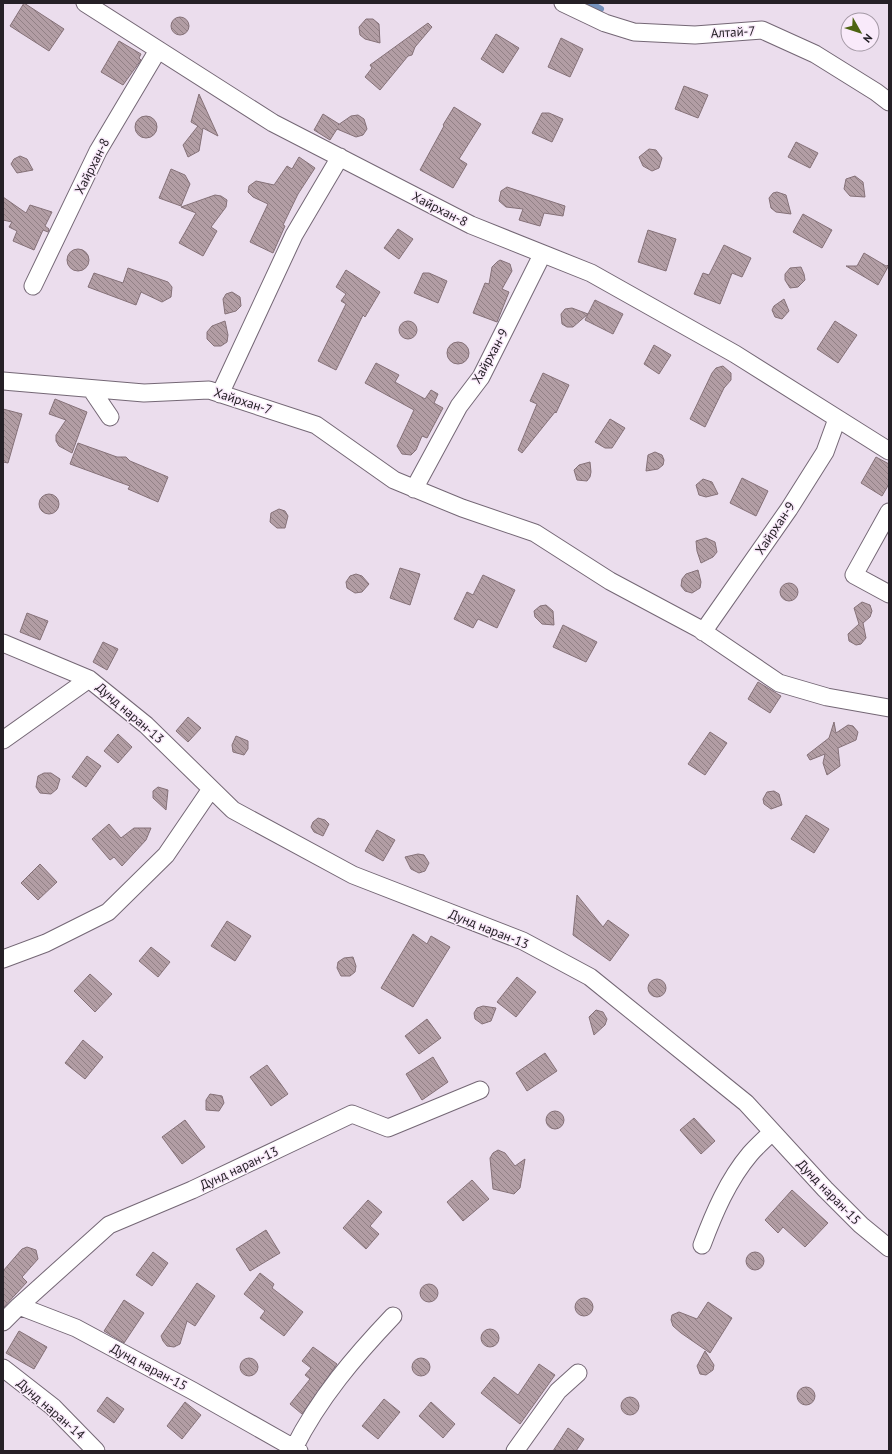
<svg xmlns="http://www.w3.org/2000/svg" width="892" height="1454" font-family="'PT Sans',sans-serif">
  <style>
    .lines { fill: none; stroke-linecap: round; stroke-linejoin: round }
    .stream { stroke: #7592bc; stroke-width: 6 }
    .building { fill: url(#building-back-hatch); stroke: #857178 }
    .street-casing { stroke: #746775; stroke-width: 19 }
    .street { stroke: #fff; stroke-width: 17 }
    .labels { text-anchor: middle; dominant-baseline: central; stroke-width: 3; stroke-linejoin: round; paint-order: stroke }
    .street-label { font-size: 13px; fill: #252026; stroke: #f9eafa }
  </style>
  <defs>
    <pattern id="building-back-hatch" width="6" height="6" patternUnits="userSpaceOnUse"><rect width="6" height="6" fill="#b29da4"/><path d="M-1 5l2 2M0 0l6 6M5-1l2 2" fill="none" stroke="#918085"/></pattern>
  </defs>
  <rect width="100%" height="100%" fill="#ebdded"/>
  <g class="lines">
    <path class="stream" d="M590,3l11,6"/>
  </g>
  <path class="building" d="M24,3l40,26 -15,22 -39,-25z
    M171 26a9 9 0 1 1 18 0a9 9 0 1 1-18 0Z
    M366,19h7l6,5 1,19 -15,-4 -5,-4 -1,-8z
    M428,23l4,4 -17,20 -3,8 -4,1 -28,34 -15,-13 7,-9 -2,-3z
    M496,34l23,14 -16,25 -22,-14z
    M561,38l22,11 -13,28 -22,-10z
    M119,41l22,13 -2,4 2,2 -18,25 -22,-13z
    M684,86l24,9 -10,23 -23,-9z
    M199,94l19,42 -15,-8 -4,23 -11,6 -5,-12 15,-19 -7,-4z
    M454,107l27,17 -22,35 8,5 -14,24 -33,-18 24,-44 -1,-1z
    M542,113h7l14,6 -11,23 -20,-9z
    M323,114l16,10 -1,1 13,-9 7,-1 6,4 3,10 -4,6 -7,2 -19,-8 -7,11 -16,-10z
    M135 127a11 11 0 1 1 22 0a11 11 0 1 1-22 0Z
    M796,142l22,11 -8,15 -22,-11z
    M649,149l7,1 6,8 -3,10 -7,3 -9,-5 -4,-9z
    M20,156l7,3 6,11 -16,3 -6,-9 3,-5z
    M299,157l16,11 -17,26 -15,31 2,1 -12,27 -23,-11 18,-38 -15,-7 -5,-5 1,-6 7,-5 18,4 13,-19 5,3z
    M171,169l14,6 5,9 -9,22 -22,-8z
    M855,176l8,6 2,15 -15,-1 -6,-7 2,-10z
    M507,187l58,19 -2,10 -19,-3 -4,13 -21,-6 4,-11 -17,-2 -7,-6 2,-10z
    M777,192l9,3 5,19 -15,-2 -5,-4 -2,-10 4,-5z
    M215,195l6,1 6,4 -1,7 -15,20 6,4 -14,25 -24,-13 17,-30 -15,-6z
    M3,197l23,16 4,-8 22,7 -7,14 4,3 -1,3 -5,-2 -9,20 -21,-9 4,-10 -8,-4 3,-5 -9,-2z
    M803,214l29,16 -10,18 -29,-16z
    M398,229l15,10 -14,20 -15,-11z
    M648,230l28,9 -10,32 -28,-9z
    M724,245l27,13 -9,19 -10,-4 -12,31 -26,-10 9,-21 6,2z
    M67 260a11 11 0 1 1 22 0a11 11 0 1 1-22 0Z
    M864,253l22,13 3,-1 -11,20 -32,-19h11z
    M500,260l10,4 2,7 -10,18 7,3 -12,30 -24,-9 12,-30 4,1 3,-17 5,-5z
    M801,267l3,7 1,6 -7,7 -8,1 -5,-8v-6l5,-6z
    M128,268l40,14 4,5 -1,10 -9,5 -21,-10 -5,13 -48,-18 6,-14 29,10z
    M346,270l34,22 -15,25 -2,-2 -27,55 -18,-9 28,-57 -5,-3 5,-7 -10,-7z
    M423,273h6l18,8 -9,22 -24,-10z
    M232,292l8,5 1,9 -5,5 -11,3 -2,-15 3,-5z
    M784,299l5,12 -7,8 -7,-2 -3,-7 2,-4z
    M595,300l28,14 -10,20 -28,-14 3,-6 -15,13h-6l-5,-3 -1,-10 4,-5 7,-1 16,6z
    M399 330a9 9 0 1 1 18 0a9 9 0 1 1-18 0Z
    M225,321l3,14 -1,7 -6,4h-7l-7,-7v-7l5,-6z
    M835,321l22,14 -19,28 -21,-14z
    M447 353a11 11 0 1 1 22 0a11 11 0 1 1-22 0Z
    M654,345l17,10 -12,19 -15,-10z
    M376,363l23,12 -4,7 30,17 6,-9 7,4 -4,9 9,5 -16,30 -5,-2 -6,14 -5,5 -9,-1 -5,-8 17,-36 -49,-27z
    M723,366l8,7v7l-7,8 -19,39 -15,-8 22,-46 4,-5z
    M543,373l26,12 -13,28 -1,-1 -33,41 -4,-3 19,-46 -7,-3z
    M55,399l32,13 -15,41 -13,-7 -3,-5v-6l10,-15 -17,-6z
    M3,409l19,5 -14,49 -5,-1z
    M610,419l15,9 -13,20h-7l-10,-6z
    M78,443l39,14h9l4,4 38,16 -10,25 -30,-13 2,-3 -60,-22z
    M655,452l7,3 2,5 -1,5 -5,4 -12,2 2,-16z
    M876,457l13,7v20l-7,12 -21,-13z
    M590,462l1,10 -1,5 -3,4 -10,-1 -3,-10 5,-5z
    M742,478l26,13 -12,25 -26,-13z
    M703,479l9,3 6,12 -12,3 -7,-2 -3,-10z
    M39 504a10 10 0 1 1 20 0a10 10 0 1 1-20 0Z
    M279,509l6,2 3,5 -3,12h-8l-7,-6 1,-9z
    M706,538l9,4 2,10 -4,5 -12,6 -4,-12 -1,-10z
    M400,568l20,6 -10,31 -20,-7z
    M698,570l3,12 -1,6 -8,5 -7,-2 -4,-5 1,-7 4,-5z
    M356,574l6,2 7,8 -7,8 -7,1 -8,-5 -1,-6 4,-6z
    M483,575l32,15 -18,38 -19,-9 -5,9 -19,-9 13,-27 6,3z
    M780 592a9 9 0 1 1 18 0a9 9 0 1 1-18 0Z
    M862,602l8,3 2,6 -2,6 -7,6 3,15 -5,6 -5,1 -7,-4 -1,-7 11,-10 -5,-16z
    M546,605l7,6 1,14 -12,-1 -7,-7 -1,-6 6,-5z
    M27,613l21,8 -8,19 -20,-8z
    M563,625l34,17 -11,20 -33,-15z
    M103,642l15,7 -11,21 -14,-8z
    M758,682l23,14 -11,17 -22,-14z
    M188,717l13,11 -13,14 -12,-11z
    M834,722l2,11 12,-8 5,1 5,6 -2,8 -18,8 2,18 -13,9 -4,-12 2,-9 -15,6 -3,-5 22,-17z
    M710,732l17,11 -22,32 -17,-11z
    M118,734l14,13 -14,16 -14,-12z
    M236,736l12,5v8l-4,6 -11,-3 -1,-7z
    M87,756l14,10 -15,21 -14,-10z
    M44,773h7l9,6 -3,10 -6,5 -11,-1 -4,-6 2,-11z
    M158,787l10,3 -2,20 -13,-12v-7z
    M774,791l5,3 3,11 -11,4 -7,-5 -1,-5 4,-7z
    M806,815l23,14 -15,24 -23,-14z
    M318,818l7,2 4,4 -6,12 -9,-4 -3,-5 2,-5z
    M109,824l12,14 13,-10h17l-5,12 -24,26 -8,-9 -4,3 -18,-21z
    M377,830l18,10 -12,21 -18,-10z
    M418,854l6,1 5,8 -4,8 -6,2 -8,-4 -6,-12z
    M40,864l17,18 -19,18 -17,-17z
    M577,895l26,32 5,-7 21,15 -19,26 -37,-26z
    M227,921l24,15 -16,25 -24,-15z
    M413,934l14,10 4,-8 19,11 -37,60 -32,-19z
    M151,947l19,15 -12,15 -19,-16z
    M353,957l3,9 -1,6 -5,4h-9l-4,-8 1,-6 6,-4z
    M90,974l22,20 -17,18 -21,-21z
    M517,977l19,15 -20,25 -19,-15z
    M648 988a9 9 0 1 1 18 0a9 9 0 1 1-18 0Z
    M483,1006l13,2 -5,13 -9,3 -7,-5 -1,-6 3,-5z
    M596,1010l7,2 4,7 -2,6 -11,10 -5,-18z
    M427,1019l14,19 -22,16 -14,-18z
    M83,1040l20,17 -18,22 -20,-16z
    M545,1053l12,18 -30,20 -11,-18z
    M433,1057l15,25 -26,18 -16,-26z
    M267,1065l21,29 -17,12 -21,-29z
    M210,1094l12,2 2,7 -5,8 -13,-1v-10z
    M546 1120a9 9 0 1 1 18 0a9 9 0 1 1-18 0Z
    M694,1118l21,23 -14,13 -21,-24z
    M185,1120l20,27 -23,17 -20,-27z
    M498,1150l7,3 10,13 10,-7 -5,29 -6,6 -21,-5 -3,-31 3,-5z
    M472,1180l17,19 -26,22 -16,-19z
    M792,1190l36,33 -23,24 -22,-20 -5,6 -13,-13z
    M368,1200l14,12 -12,14 9,8 -13,15 -23,-21z
    M266,1230l14,23 -30,18 -14,-22z
    M27,1247l9,3 2,9 -16,18 5,5 -24,26v-37l19,-22z
    M153,1252l15,11 -16,23 -16,-11z
    M746 1261a9 9 0 1 1 18 0a9 9 0 1 1-18 0Z
    M260,1273l14,11 -2,4 31,24 -19,24 -24,-18 5,-7 -21,-17z
    M197,1283l18,13 -20,30 -8,-5 -7,23 -6,3 -7,-1 -4,-5 -2,-5z
    M420 1293a9 9 0 1 1 18 0a9 9 0 1 1-18 0Z
    M575 1307a9 9 0 1 1 18 0a9 9 0 1 1-18 0Z
    M124,1300l20,13 -20,30 -20,-12z
    M708,1302l24,16 -22,35 -29,-20 -8,-7 -2,-6 1,-5 7,-3 18,7z
    M481 1338a9 9 0 1 1 18 0a9 9 0 1 1-18 0Z
    M19,1331l28,16 -13,22 -28,-16z
    M313,1347l24,17 -35,50 -12,-10 20,-25 -5,-4 6,-7 -9,-7z
    M705,1351l9,14 -1,5 -7,5 -6,-1 -3,-8z
    M240 1367a9 9 0 1 1 18 0a9 9 0 1 1-18 0Z
    M412 1367a9 9 0 1 1 18 0a9 9 0 1 1-18 0Z
    M539,1364l16,11 -35,49 -39,-31 13,-16 24,18z
    M797 1396a9 9 0 1 1 18 0a9 9 0 1 1-18 0Z
    M107,1397l17,12 -10,14 -17,-12z
    M621 1406a9 9 0 1 1 18 0a9 9 0 1 1-18 0Z
    M384,1399l16,13 -22,27 -16,-13z
    M185,1402l16,13 -19,24 -15,-13z
    M431,1402l24,22 -12,14 -24,-22z
    M568,1428l16,11 -8,12h-23z"/>
  <g class="lines">
    <defs>
      <path id="street" d="M85,3l188,120 198,102 120,48 144,81 154,97
        M563,3l42,20 29,9 61,3 67,-5 53,24 61,38 13,10
        M33,286l65,-135 60,-101
        M3,381l141,12 65,-3 107,35 78,55 68,28 73,25 75,48 88,47 81,55 48,14 62,11
        M91,389l19,28
        M220,394l74,-159 46,-78
        M414,489l45,-83 22,-29 61,-122
        M889,512l-35,63 35,19
        M703,632l86,-123 36,-57 12,-33
        M3,643l86,36 57,46 87,85 120,65 170,66 67,36 156,126 79,86 36,36 28,23
        M3,740l86,-61
        M3,959l43,-16 62,-31 58,-57 45,-66
        M702,1245c12,-32 26,-65 48,-91 7,-8 15,-15 22,-22
        M19,1306l90,-81 83,-35 160,-76 36,14 92,-38
        M3,1322l16,-16 57,22 117,63 106,60
        M3,1368l50,39 43,44
        M294,1448c25,-50 61,-92 99,-132
        M515,1451l43,-60 20,-18"/>
    </defs>
    <use href="#street" class="street-casing"/>
    <use href="#street" class="street"/>
  </g>
  <g class="labels">
    <g class="street-label">
      <text transform="translate(733 32) rotate(-3)">Алтай-7</text>
      <text transform="translate(92 166) rotate(-63)">Хайрхан-8</text>
      <text transform="translate(440 209) rotate(27)">Хайрхан-8</text>
      <text transform="translate(490 356) rotate(-61)">Хайрхан-9</text>
      <text transform="translate(243 401) rotate(18)">Хайрхан-7</text>
      <text transform="translate(775 528) rotate(-56)">Хайрхан-9</text>
      <text transform="translate(130 713) rotate(41)">Дунд наран-13</text>
      <text transform="translate(489 929) rotate(22)">Дунд наран-13</text>
      <text transform="translate(239 1168) rotate(-25)">Дунд наран-13</text>
      <text transform="translate(829 1192) rotate(46)">Дунд наран-15</text>
      <text transform="translate(149 1367) rotate(28)">Дунд наран-15</text>
      <text transform="translate(51 1409) rotate(41)">Дунд наран-14</text>
    </g>
  </g>
  <rect width="892" height="1454" fill="none" stroke="#252026" stroke-width="8"/>
  <g transform="translate(860 32) rotate(129)"><circle r="19" fill="#f9eafa" stroke="#a499a5"/>
  <path d="M0-3L7 15L0 10L-7 15Z" fill="#4d6411"/>
  <text y="-6" font-size="11" font-weight="bold" text-anchor="middle" fill="#252026">N</text>
  </g>
</svg>
